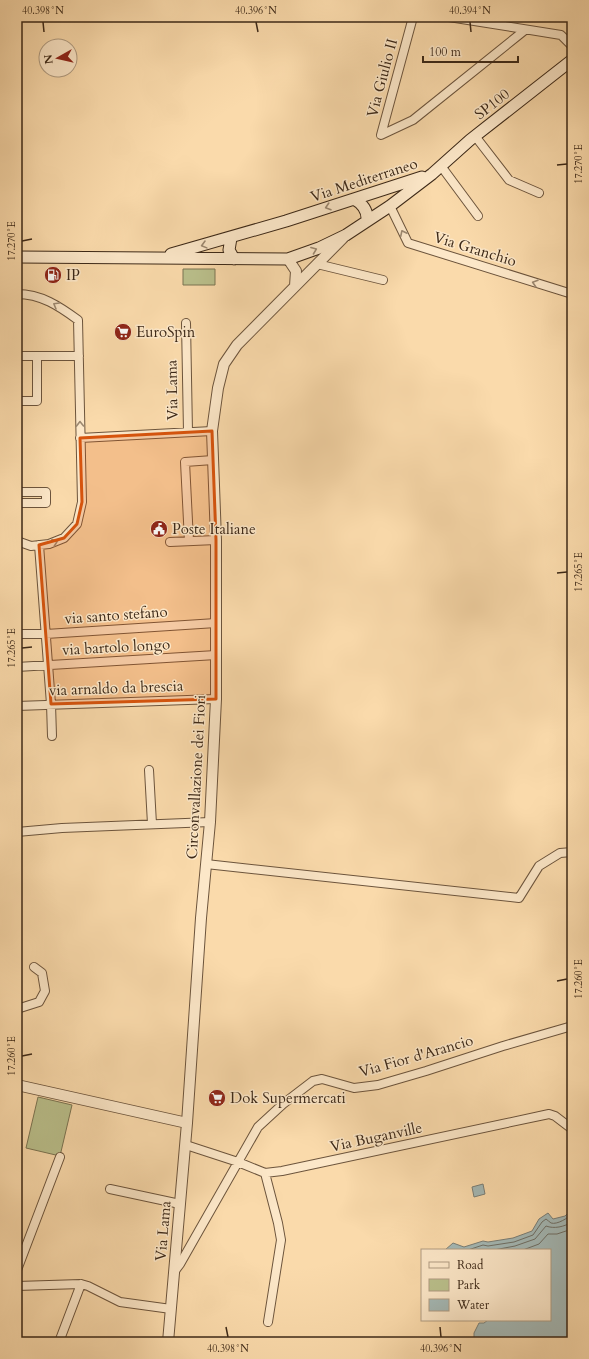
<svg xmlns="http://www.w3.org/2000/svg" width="589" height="1359" font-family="Cardo,serif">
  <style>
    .green { fill: #bac08c; stroke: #7b7452 }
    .water { fill: #a4b8b5; stroke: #7a7e76 }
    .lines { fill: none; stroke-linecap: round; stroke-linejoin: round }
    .shore { stroke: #707066; stroke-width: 1 }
    .minor-casing { stroke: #6c543c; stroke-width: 10 }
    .tertiary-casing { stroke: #6c543c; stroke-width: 12 }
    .secondary-casing { stroke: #3c2817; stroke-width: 13 }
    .minor { stroke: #fce7c8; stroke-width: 8 }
    .tertiary { stroke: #fce7c8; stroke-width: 10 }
    .secondary { stroke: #fce7c8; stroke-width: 11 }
    .oneway { stroke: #9c8870 }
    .marked { fill: #d7540d; fill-opacity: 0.2; stroke: #d7540d; stroke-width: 3; stroke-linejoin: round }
    .ticks { fill: none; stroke: #3c2817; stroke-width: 1.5 }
    .labels { text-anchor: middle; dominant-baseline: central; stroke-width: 3; stroke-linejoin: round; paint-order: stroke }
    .street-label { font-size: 15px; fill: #3c2817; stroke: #fce7c8 }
    .poi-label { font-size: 15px; fill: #3c2817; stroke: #fce7c8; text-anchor: start }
    .neatline { fill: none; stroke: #3c2817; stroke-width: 1.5 }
    .ticks-label { font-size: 10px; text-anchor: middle; fill: #3c2817 }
  </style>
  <rect width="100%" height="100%" fill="#fadaab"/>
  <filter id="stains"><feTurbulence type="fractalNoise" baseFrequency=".005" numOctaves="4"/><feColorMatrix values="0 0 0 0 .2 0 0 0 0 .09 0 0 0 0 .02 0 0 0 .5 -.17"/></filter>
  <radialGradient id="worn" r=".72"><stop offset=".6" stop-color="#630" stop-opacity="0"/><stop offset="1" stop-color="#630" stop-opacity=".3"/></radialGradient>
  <path class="green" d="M183,269h32v16h-32z
    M38,1097l34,8 -12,51 -34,-8z"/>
  <path class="water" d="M483,1184l2,10 -11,3 -2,-10z
    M572,1209v133h-106l8,-4v-5l5,-10h5l4,-3h62v-70h-105l8,-7 11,4 19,-6 5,1 25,-4 19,-7 7,-12 9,-6 5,6 12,-3z"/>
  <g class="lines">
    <path class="shore" d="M468,1250l15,-5 5,1 26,-4 19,-7 9,-13 4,-3c2,1 3,3 5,4 6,2 17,-5 21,-9
      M494,1250l21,-4 20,-7 11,-13c8,3 18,1 26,-4
      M523,1250l16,-6 9,-10h9l15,-5"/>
    <defs>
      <path id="minor" d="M413,17l-32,118 32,-15 112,-90
        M449,17l112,18 11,11
        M475,136l34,44 30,13
        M441,166l37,50
        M390,206l18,37 164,51
        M317,264l66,16
        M17,294c24,0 42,12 61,26l4,182 -5,22 -13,14 -15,6 -18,2 -14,-5
        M186,323l2,109
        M17,356h62
        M17,401h20v-45
        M80,438l132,-7
        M17,492h29v11h-29
        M189,541l-4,-79 28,-2
        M170,542l46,-2
        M39,545l12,159 1,32
        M17,634h29l170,-11
        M17,667l199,-12
        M17,706l199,-7
        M149,770l3,54
        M17,832l45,-4 148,-6
        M206,864l313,34 20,-32 21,-13 12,-1
        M17,1009l22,-7 6,-11 -3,-18 -8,-6
        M186,1145l52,17 27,11 17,-2 267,-57 6,2 17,13
        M265,1173l13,50 3,17 -13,82
        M110,1189l70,15
        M17,1270l43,-113
        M174,1272l6,-8 78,-137 25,-23 30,-23 9,-2 32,9 24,-3 48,-14 77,-25 69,-20
        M17,1286l64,-2 7,2 32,16 51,7
        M59,1342l22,-58"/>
      <path id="tertiary" d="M288,259l8,12 -1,15
        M17,1085l170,38 14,-205 9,-96 6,-123v-159l-4,-109 6,-43 6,-24 13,-19 106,-107
        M168,1342l19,-219"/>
      <path id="secondary" d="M354,199c9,5 14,12 13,22
        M231,238l-2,12 5,9
        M171,254l115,-33 136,-44
        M17,257l271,2 31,-11 27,-13 44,-29 42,-32 38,-34 102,-80"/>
    </defs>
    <use href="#minor" class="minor-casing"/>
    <use href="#tertiary" class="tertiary-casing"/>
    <use href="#secondary" class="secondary-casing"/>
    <use href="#minor" class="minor"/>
    <use href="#tertiary" class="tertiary"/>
    <use href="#secondary" class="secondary"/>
  </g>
  <defs><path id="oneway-chevron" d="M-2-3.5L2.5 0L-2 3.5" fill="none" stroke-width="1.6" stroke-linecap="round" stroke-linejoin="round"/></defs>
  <g class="oneway">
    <use href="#oneway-chevron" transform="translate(328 207) rotate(162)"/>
    <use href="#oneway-chevron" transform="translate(403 233) rotate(-116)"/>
    <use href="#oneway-chevron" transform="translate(204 245) rotate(165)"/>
    <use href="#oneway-chevron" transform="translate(314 250) rotate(-21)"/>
    <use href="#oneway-chevron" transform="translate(535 283) rotate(-163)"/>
    <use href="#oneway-chevron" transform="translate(56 305) rotate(-150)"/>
    <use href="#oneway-chevron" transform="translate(80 424) rotate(-91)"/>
    <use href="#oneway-chevron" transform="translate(55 542) rotate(-20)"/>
  </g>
  <path class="marked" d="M212,431l4,109v159l-165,5 -12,-159 25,-7 13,-14 5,-22 -2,-64z"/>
  <path class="ticks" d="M43,22l1,10M256,22l2,10M470,22l1,10M557,165l10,-1M22,241l10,-2M557,573l10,-1M22,648l10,-1M557,981l10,-2M22,1056l10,-2M226,1327l2,10M440,1327l1,10"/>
  <defs>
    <symbol id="fuel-disc" viewBox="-11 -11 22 22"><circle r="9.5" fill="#8f2418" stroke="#fce7c8"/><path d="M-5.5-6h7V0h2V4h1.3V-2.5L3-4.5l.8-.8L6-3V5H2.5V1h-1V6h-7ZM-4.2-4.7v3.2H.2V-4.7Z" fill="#fff"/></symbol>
    <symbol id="supermarket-disc" viewBox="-11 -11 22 22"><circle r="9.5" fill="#8f2418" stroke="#fce7c8"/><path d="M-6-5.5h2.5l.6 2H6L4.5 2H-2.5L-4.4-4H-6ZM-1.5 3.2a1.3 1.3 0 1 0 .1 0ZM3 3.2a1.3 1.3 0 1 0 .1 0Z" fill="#fff"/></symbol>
    <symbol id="civic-disc" viewBox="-11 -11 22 22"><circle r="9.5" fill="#8f2418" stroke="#fce7c8"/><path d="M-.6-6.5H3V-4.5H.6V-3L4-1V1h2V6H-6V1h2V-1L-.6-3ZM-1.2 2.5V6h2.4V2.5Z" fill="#fff"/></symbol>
  </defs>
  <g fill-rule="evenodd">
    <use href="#fuel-disc" x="43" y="265" width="20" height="20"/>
    <use href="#supermarket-disc" x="113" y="322" width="20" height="20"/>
    <use href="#civic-disc" x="149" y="519" width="20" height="20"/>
    <use href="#supermarket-disc" x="207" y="1088" width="20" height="20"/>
  </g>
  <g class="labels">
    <g class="street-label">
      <text transform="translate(382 78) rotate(-75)">Via Giulio II</text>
      <text transform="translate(492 104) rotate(-38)">SP100</text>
      <text transform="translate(364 180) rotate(-18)">Via Mediterraneo</text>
      <text transform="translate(475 249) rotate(17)">Via Granchio</text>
      <text transform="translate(172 390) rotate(-91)">Via Lama</text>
      <text transform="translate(116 615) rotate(-4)">via santo stefano</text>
      <text transform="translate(116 647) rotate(-3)">via bartolo longo</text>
      <text transform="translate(116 688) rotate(-2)">via arnaldo da brescia</text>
      <text transform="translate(196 777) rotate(-87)">Circonvallazione dei Fiori</text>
      <text transform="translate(416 1056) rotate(-16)">Via Fior d'Arancio</text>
      <text transform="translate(376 1137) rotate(-12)">Via Buganville</text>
      <text transform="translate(163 1231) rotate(-85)">Via Lama</text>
    </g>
    <g class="poi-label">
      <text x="66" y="275">IP</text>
      <text x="136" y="332">EuroSpin</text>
      <text x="172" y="529">Poste Italiane</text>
      <text x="230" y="1098">Dok Supermercati</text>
    </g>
  </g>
  <rect width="589" height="1359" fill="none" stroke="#fadaab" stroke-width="44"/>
  <rect x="421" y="1249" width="130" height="72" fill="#fce7c8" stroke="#af9b81"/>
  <rect x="429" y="1262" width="20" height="6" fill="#fce7c8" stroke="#af9b81"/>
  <text x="457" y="1269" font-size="12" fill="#3c2817">Road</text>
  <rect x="429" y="1279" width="20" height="12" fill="#bac08c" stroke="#af9b81"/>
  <text x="457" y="1289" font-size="12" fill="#3c2817">Park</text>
  <rect x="429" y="1299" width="20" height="12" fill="#a4b8b5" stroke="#af9b81"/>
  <text x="457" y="1309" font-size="12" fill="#3c2817">Water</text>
  <g transform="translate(58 58) rotate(262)"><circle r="19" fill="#fce7c8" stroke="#af9b81"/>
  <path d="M0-3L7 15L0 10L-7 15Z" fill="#8f2418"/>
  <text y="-6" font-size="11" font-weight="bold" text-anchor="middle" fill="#3c2817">N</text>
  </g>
  <path d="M423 56v6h95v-6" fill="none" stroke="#3c2817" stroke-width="2"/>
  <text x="429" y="56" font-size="12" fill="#3c2817" stroke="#fce7c8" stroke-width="3" paint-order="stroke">100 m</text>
  <rect x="22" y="22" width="545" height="1315" class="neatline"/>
  <g class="ticks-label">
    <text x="43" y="14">40.398°N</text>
    <text x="256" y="14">40.396°N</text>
    <text x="470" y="14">40.394°N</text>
    <text transform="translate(578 164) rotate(-90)" y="4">17.270°E</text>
    <text transform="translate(11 241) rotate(-90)" y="4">17.270°E</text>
    <text transform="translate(578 572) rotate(-90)" y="4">17.265°E</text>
    <text transform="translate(11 648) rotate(-90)" y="4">17.265°E</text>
    <text transform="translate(578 979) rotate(-90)" y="4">17.260°E</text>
    <text transform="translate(11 1056) rotate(-90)" y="4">17.260°E</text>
    <text x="228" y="1352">40.398°N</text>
    <text x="441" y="1352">40.396°N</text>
  </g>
  <rect width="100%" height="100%" filter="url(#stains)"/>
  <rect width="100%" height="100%" fill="url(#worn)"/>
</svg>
